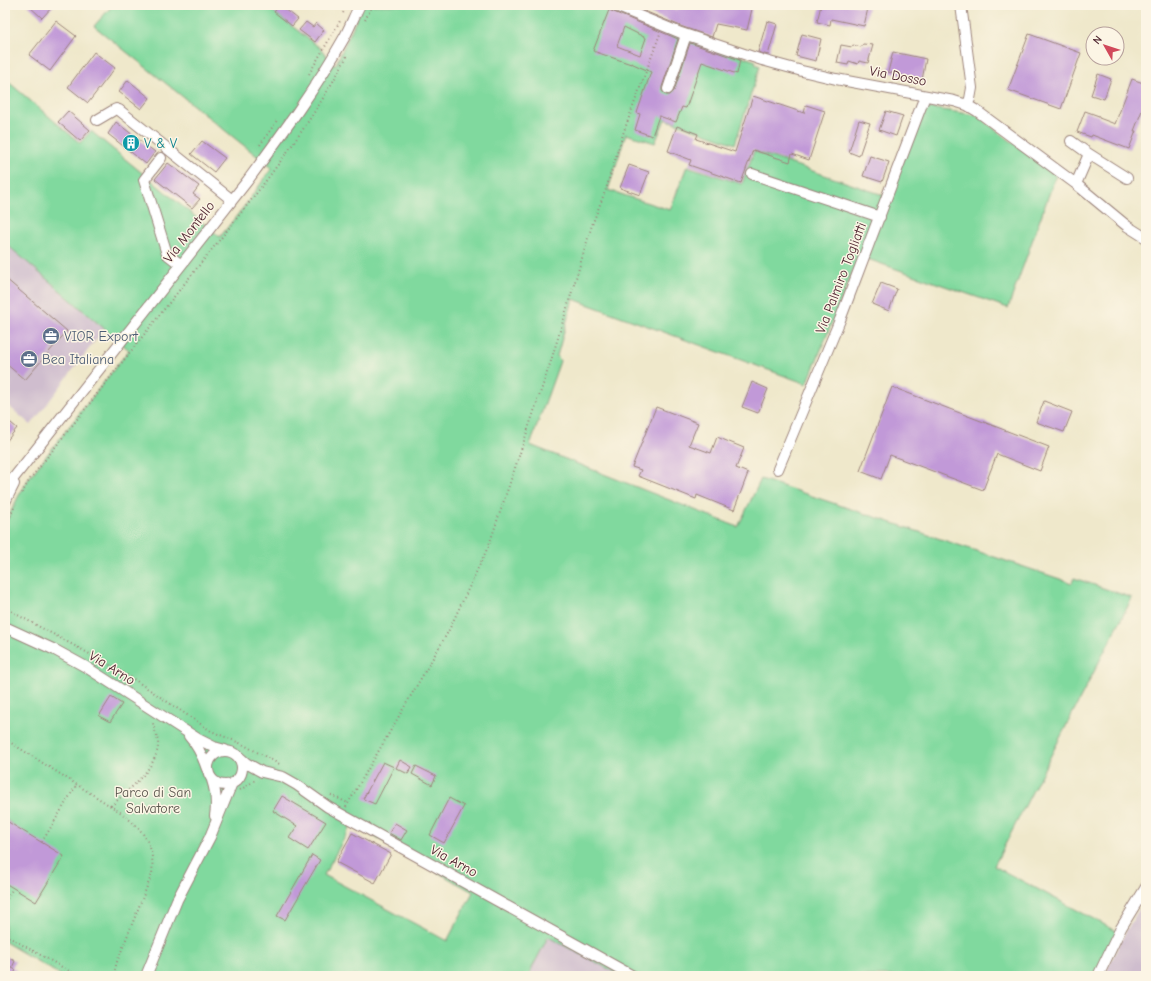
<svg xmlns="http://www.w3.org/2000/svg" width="1151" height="981" font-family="'Comic Neue',sans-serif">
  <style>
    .industrial { fill: #cfbdce }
    .green { fill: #80d99e; stroke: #657c64; fill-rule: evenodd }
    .building { fill: #c199d8; fill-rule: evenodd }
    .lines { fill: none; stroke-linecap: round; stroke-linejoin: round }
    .minor-casing { stroke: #9c847b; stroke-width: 12 }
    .path { stroke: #9c847b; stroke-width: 2; stroke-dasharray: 1 3; stroke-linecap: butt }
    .minor { stroke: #fff; stroke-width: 10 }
    .labels { text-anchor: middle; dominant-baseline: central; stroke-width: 3; stroke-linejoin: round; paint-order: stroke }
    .street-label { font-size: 14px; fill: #4a1f2b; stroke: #fcf5e5 }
    .culture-label { font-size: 14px; fill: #0d838f; stroke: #fcf5e5; text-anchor: start }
    .service-label { font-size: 14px; fill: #4e5e75; stroke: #fcf5e5; text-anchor: start }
    .park-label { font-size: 14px; fill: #5a574e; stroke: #fcf5e5 }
  </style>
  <rect width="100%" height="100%" fill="#fcf5e5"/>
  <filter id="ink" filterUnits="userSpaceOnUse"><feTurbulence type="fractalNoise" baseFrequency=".025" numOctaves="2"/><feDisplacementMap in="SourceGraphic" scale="8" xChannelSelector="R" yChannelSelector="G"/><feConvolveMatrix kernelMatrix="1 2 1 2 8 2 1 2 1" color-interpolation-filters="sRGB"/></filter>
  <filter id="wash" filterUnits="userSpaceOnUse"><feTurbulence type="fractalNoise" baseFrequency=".012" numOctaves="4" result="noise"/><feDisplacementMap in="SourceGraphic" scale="16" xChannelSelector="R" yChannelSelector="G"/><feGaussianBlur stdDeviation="0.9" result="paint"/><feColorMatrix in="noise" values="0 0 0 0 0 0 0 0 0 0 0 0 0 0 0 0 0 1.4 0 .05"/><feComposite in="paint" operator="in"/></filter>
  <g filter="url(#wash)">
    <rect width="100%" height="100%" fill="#efe8cb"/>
    <path class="industrial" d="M5,243l99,86 -73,96 -26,-22z
      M1146,898v78h-42l22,-45z
      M548,937l70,37v2h-90z"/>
    <path class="green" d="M113,5h152l55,43 15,18 28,-61h243l24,9 28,15 -14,39 6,2 15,-40 91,31 -1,3 5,2 -25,78 -70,-25 -10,24 -29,-9 -18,56 62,20 17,-44 55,18 12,-33 135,46 33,-90 54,8 80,60 -48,133 -149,-52 -52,128 -234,-85 -16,57 3,5 -30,84 208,82 23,-48 311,104 2,-5 58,20 -138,268 128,68 -21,42h-483v-2l-70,-37 -20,39h-466l-57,-34v-107l7,-11 -7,-5v-295l13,-27 11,-19 100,-128 -124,-107v-164l75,64 11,-12 129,106 26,-33 26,-36 -178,-142zM352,824l121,68 -26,49 -123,-66z"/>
    <g id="blocks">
      <path class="building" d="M28,5h26l-12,13z
        M280,5l18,14 -6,7 -18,-14z
        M630,5h36l11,5 1,-5h57l17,4 -5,21 -31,-6 -4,13 -29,-10z
        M821,5h32l15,3 -4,18 -33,-7 -1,6 -13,-3z
        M609,10l69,29 -16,48v4l4,4h4l4,-4 16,-48 50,17 -3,14 -35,-12 -16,46 -4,-1 -6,15 -17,-6 -7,20 -17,-6 5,-16 -3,-1 14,-41 -20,-9v1l-38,-13zM624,27l22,11 -6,17 -23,-9z
        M56,21l20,15 -26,35 -21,-16z
        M767,21l10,3 -9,31 -10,-3z
        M306,22l7,5 3,-4 8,7 -9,12 -16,-12z
        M802,34l19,5 -5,22 -20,-5z
        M1029,34l52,19 -20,56 -53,-19z
        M863,44l10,1 -5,18 -9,-2 -1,3 -9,-3 -1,4 -11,-2 4,-18 11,2 1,-2 8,2z
        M94,52l21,16 -27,35 -20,-16z
        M893,52l33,7 -4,21 -34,-8z
        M1098,74l13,5 -7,20 -13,-4z
        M1132,79l14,5v16l-12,31h2l-7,18 -37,-14 -1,2 -14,-5 8,-21 14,5v2l16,6z
        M128,80l22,18 -9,11 -22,-17z
        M753,96l51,17 2,-8 19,6 -16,49 -17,-6 -2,8 -37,-12 -12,33 -52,-18 2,-5 -23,-9 9,-25 21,8 -2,5 39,13z
        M68,111l22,19 -10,11 -22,-19z
        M886,111l17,5 -7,20 -17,-6z
        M859,120l11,3 -11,33 -10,-4z
        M116,122l39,30 -9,12 -38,-30z
        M202,141l23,17 -11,14 -23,-18z
        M870,156l19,6 -7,20 -19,-6z
        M168,163l31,23 -6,8 7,5 -8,9 -37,-29z
        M629,165l20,7 -9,23 -20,-7z
        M5,278l62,53 -42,49 -20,-17z
        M881,283l16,6 -8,22 -17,-7z
        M752,382l16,7 -10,24 -16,-6z
        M892,387l157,60 -9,24 -43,-17 -14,36 -93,-35 -9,24 -21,-8z
        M1044,401l28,11 -8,20 -28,-10z
        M656,407l42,16 -9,22 22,8 6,-16 27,11 -8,20 12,5 -14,37 -37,-15 -1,4 -58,-23 3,-6 -9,-3z
        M5,418l12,10 -12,15z
        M111,697l11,7 -12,18 -11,-6z
        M400,760l12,7 -4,7 -12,-6z
        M383,762l11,5 -19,37 -12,-5z
        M416,766l20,10 -4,9 -20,-11z
        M282,796l44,26 -18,28 -19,-12 8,-12 -24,-15z
        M449,798l15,8 -20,37 -14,-8z
        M5,820l59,36 -28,46 -31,-19z
        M395,823l12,7 -6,10 -12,-7z
        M352,833l39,21 -16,29 -39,-21z
        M312,855l8,5 -35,60 -8,-4z
        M5,956l10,5 -3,7 4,2 -3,6h-8z"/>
    </g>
  </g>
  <g filter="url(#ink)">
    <use href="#blocks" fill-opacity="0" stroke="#9c847b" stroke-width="1"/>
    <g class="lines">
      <defs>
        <path id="minor" d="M613,5l68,28 81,27 40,11 34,8 118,22 13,4 10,6 99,73 51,42 19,12
          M961,5l11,83 -2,11 -3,6
          M668,89l18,-54
          M97,120l17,-10 2,-1 3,1 113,90
          M1071,141l18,13 38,24
          M161,158l-17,22 23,74 14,11
          M752,174l128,43
          M1076,184l13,-30
          M778,469l62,-149 85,-224
          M5,489l243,-309c34,-46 68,-92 96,-142 6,-11 10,-22 16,-33
          M5,502l9,-18
          M5,627l50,23 31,17 112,72 16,8 11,3
          M189,736c9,10 14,21 18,33
          M208 768a17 17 0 1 1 34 0a17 17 0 1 1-34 0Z
          M237,755l9,8 16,9 21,5 14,8 31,22 305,169
          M212,780c4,12 5,23 3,36
          M146,976l31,-76 33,-63 22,-54
          M1098,976l23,-48 25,-41"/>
      </defs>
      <use href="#minor" class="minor-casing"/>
      <path class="path" d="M343,13l4,-8
        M365,20l8,-15
        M309,74l31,-53
        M260,145l18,-26
        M22,493l8,-14 15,-19c52,-66 104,-132 156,-197 53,-66 107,-132 146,-207
        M5,527l9,-19
        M5,606l9,7 109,59 88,59 31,13 39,21
        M5,739l115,73c23,18 35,31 32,62l-35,88 -4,14
        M240,790l14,-9h3
        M331,795l17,8
        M111,806c16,-15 45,-37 47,-60 1,-9 -5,-16 -5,-24
        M346,807l102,-175 41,-87 62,-184 41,-136 14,-36 18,-58 36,-97
        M42,842l35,-58
        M5,902l8,-14
        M5,935l73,41"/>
      <use href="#minor" class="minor"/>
    </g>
  </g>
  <defs>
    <symbol id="building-disc" viewBox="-11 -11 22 22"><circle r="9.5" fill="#0f9aa8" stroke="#fcf5e5"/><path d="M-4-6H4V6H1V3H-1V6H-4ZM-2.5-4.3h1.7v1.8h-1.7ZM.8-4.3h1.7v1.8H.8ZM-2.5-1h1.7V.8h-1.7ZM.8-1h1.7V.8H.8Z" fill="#fff"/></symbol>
    <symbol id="office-disc" viewBox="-11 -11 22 22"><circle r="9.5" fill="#5c6f8a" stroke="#fcf5e5"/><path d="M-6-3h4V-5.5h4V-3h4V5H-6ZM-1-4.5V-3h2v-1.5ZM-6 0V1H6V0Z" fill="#fff"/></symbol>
  </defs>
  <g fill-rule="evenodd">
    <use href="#building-disc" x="121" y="133" width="20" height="20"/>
    <use href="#office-disc" x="41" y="326" width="20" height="20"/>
    <use href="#office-disc" x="19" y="349" width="20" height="20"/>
  </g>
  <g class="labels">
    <g class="street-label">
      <text transform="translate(898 76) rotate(11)">Via Dosso</text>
      <text transform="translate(189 232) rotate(-52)">Via Montello</text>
      <text transform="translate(841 278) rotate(-69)">Via Palmiro Togliatti</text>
      <text transform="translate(112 668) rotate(32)">Via Arno</text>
      <text transform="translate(454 861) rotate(29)">Via Arno</text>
    </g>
    <g class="culture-label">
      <text x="144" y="143">V &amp; V</text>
    </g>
    <g class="service-label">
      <text x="64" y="336">VIOR Export</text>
      <text x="42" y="359">Bea Italiana</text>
    </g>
    <g class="park-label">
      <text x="153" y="792">Parco di San<tspan x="153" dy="16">Salvatore</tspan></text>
    </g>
  </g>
  <rect width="1151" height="981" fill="none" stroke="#fcf5e5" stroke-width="20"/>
  <g transform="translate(1105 46) rotate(309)"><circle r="19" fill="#fcf5e5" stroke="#b59f9b"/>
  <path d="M0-3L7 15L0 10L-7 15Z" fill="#d1495b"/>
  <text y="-6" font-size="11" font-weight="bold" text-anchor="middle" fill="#4a1f2b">N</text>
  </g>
</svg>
